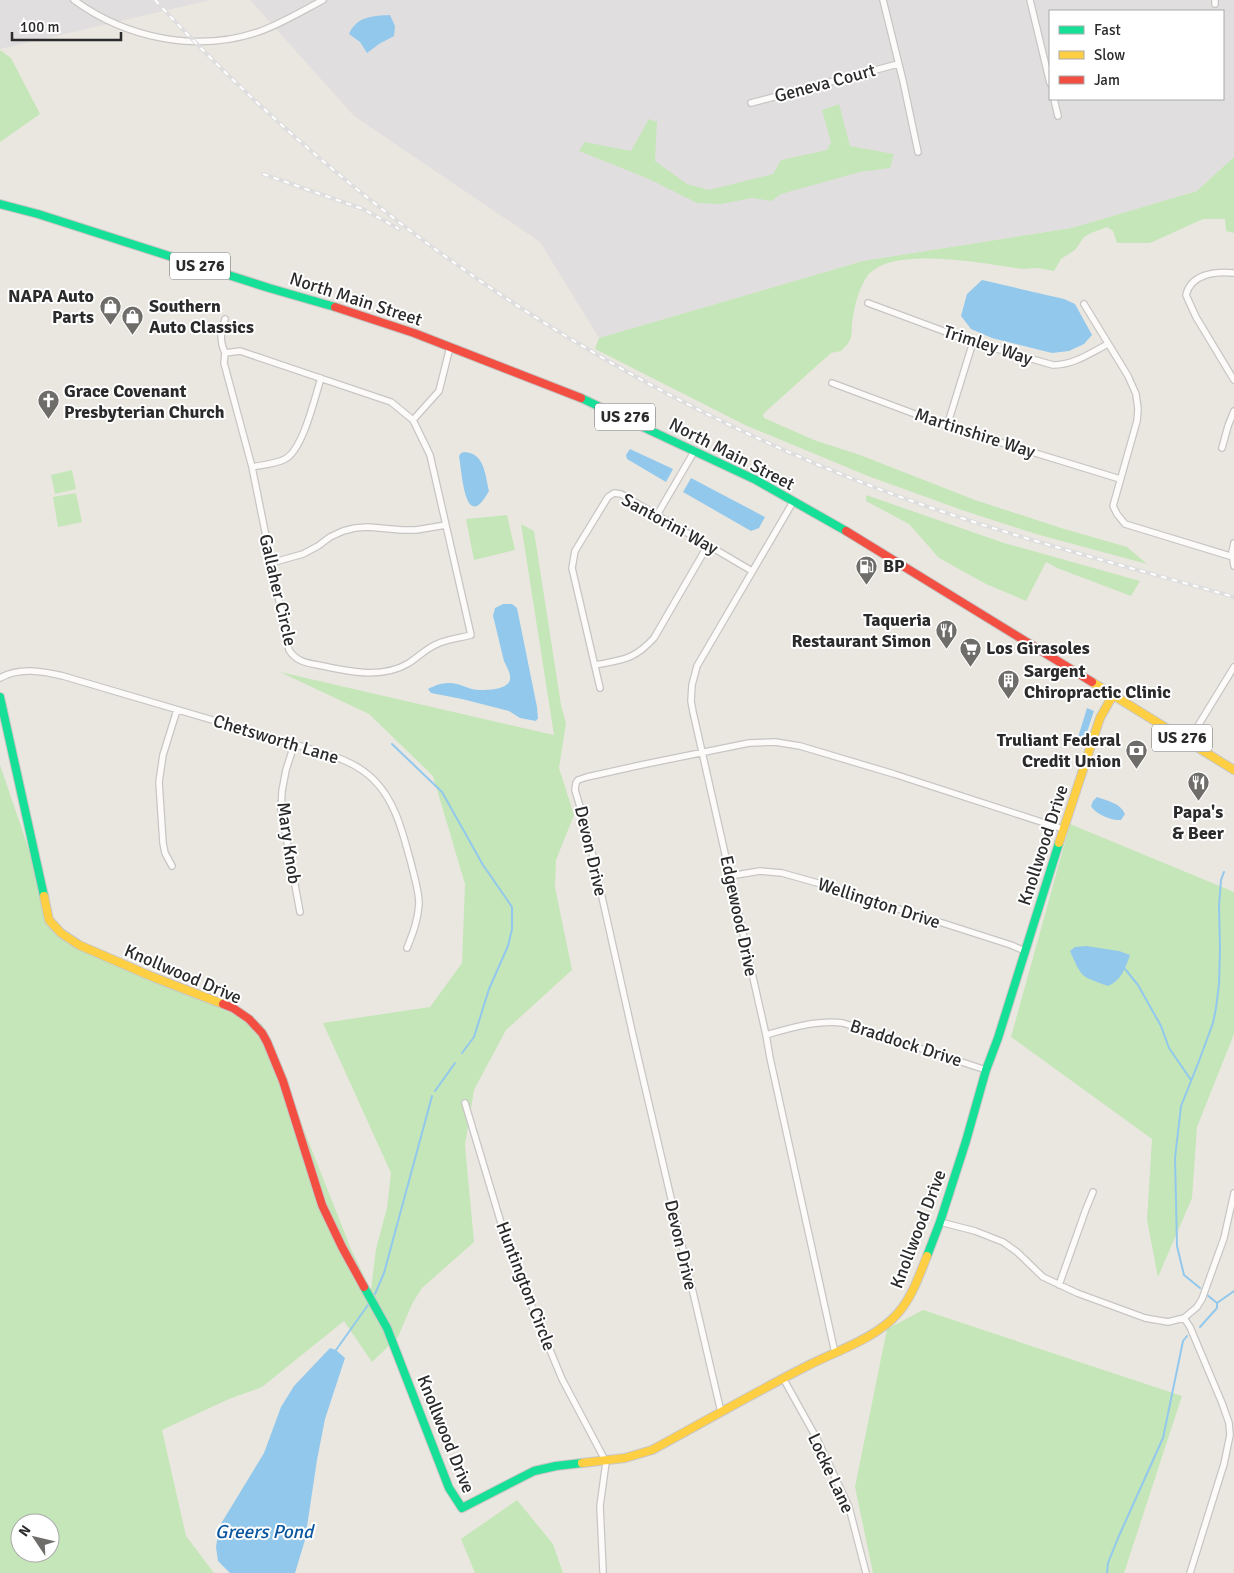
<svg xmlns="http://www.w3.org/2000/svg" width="1234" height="1573" font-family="Signika,sans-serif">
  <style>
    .industrial { fill: #e1dedf; fill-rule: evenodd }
    .green { fill: #c5e6b8; fill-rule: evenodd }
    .water { fill: #93c8ed }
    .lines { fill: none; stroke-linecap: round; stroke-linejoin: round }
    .stream { stroke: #93c8ed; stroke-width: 2 }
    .street-casing { stroke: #c7c6c5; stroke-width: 8 }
    .fast-casing { stroke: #c7c6c5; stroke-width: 10 }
    .slow-casing { stroke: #c7c6c5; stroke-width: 10 }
    .jam-casing { stroke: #c7c6c5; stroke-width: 10 }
    .street { stroke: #fcfbfa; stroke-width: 5.5 }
    .fast { stroke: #16e098; stroke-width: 8 }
    .slow { stroke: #ffcf43; stroke-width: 8 }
    .jam { stroke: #f24e42; stroke-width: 8 }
    .rail-casing { stroke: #dededf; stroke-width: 4 }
    .rail { stroke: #fff; stroke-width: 2; stroke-dasharray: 5.5; stroke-linecap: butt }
    .labels { text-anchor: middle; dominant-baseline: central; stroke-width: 4; stroke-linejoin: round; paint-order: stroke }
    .shield { fill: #fff; stroke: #6b6b6b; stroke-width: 1 }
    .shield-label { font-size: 16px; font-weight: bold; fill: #2b2b2b }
    .street-label { font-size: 18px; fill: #2b2b2b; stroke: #fff }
    .poi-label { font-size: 18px; font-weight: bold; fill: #2b2b2b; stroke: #fff; text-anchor: start }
    .water-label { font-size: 19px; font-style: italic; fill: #0a57a0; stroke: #fff }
  </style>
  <rect width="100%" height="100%" fill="#eae7e0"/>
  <path class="industrial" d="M0,0h211l-211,49z
    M250,0h984v157l-37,34 -125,37 -209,33 -264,77 -59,-96 -186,-126zM1050,11h173v88h-173z"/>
  <path class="green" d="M0,50l11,8 29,56 -40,28z
    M839,104l11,42 44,8 -4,14 -30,4 -79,22 -9,7 -20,-3 -31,6 -24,-1 -48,-24 -70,-28 6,-9 46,9 18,-32 8,3 -2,39 32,23 22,6 64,-16 8,-14 46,-10 4,-8 -9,-32z
    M1234,157v76l-8,-2 -1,-12h-22l-53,24h-33l-4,-12 -6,-4 -16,6 -7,4 -9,13 -14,9 -7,12c-6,-1 -13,-3 -19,-3 -3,0 -7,1 -11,1 -35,-4 -136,-26 -158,9 -7,11 -11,26 -13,39 -2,8 0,15 -3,23 -2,4 -6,8 -9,11l-10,2 -68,61 1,4 50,22 46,15 115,45 86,28 66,19 20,17 -111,-30 -74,-24 -94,-34 -123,-51 -150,-76 4,-11 264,-77 209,-33 125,-37z
    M72,470l4,19 -21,5 -4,-19z
    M76,493l6,29 -24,5 -5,-30z
    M866,495l138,48 136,38 -9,15 -74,-28 -11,-6 -20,39 -40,-17 -47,-26 -30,-34 -43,-23z
    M507,515l8,35 -41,10 -8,-41z
    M521,524l13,7 27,174 5,18 -7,45 15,47 -18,45 -1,27 17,83 -66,60 -32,60 -9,55 9,97 -52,46 -10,16 -14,33 -26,25 -28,-41 -82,66 -33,12 -67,31 24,106 28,37h-214v-808l55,161 74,44 133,54 89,225 20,41 5,-41 11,-41 4,-35 -68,-150 107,-16 32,-44 3,-79 -32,-108 -64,-62 -89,-42 274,63zM20,1523h30v30h-30z
    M1070,824l164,68v142l-37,93 -5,71 -34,79 -11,-57 5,-81 -141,-102z
    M923,1310l259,86 -58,177h-251l-18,-86 32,-158z
    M517,1500l36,44 10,29h-88l-14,-34z"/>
  <path class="water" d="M390,15l5,11 -1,10 -15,8 -12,9 -7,-11 -11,-8c8,-18 24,-18 41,-19z
    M982,280l82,19 11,5 17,31 -8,9 -15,7 -17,2 -60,-15 -21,-9 -10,-13 6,-22z
    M630,449l43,20 -7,13 -39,-23 -1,-4z
    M464,452c21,1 21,23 25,39 -24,44 -27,-18 -30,-35l2,-3z
    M691,478l74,39 -6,11 -8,3 -68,-39z
    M503,604h9l5,4 20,99 1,11 -2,3 -16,-3 -11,-7 -47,-12 -31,-6 -3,-4c8,-4 13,-6 22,-6 7,0 15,4 22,6 8,2 37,2 38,-10 1,-6 -4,-13 -6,-18 -4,-15 -7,-30 -11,-45l2,-8z
    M1087,708l7,3 -12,36 -6,-3z
    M1097,797c11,4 23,6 28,17l-4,6c-9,1 -26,-6 -30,-14l2,-5z
    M1086,946l33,5 11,4c-4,12 -9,26 -22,31 -28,-10 -26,-8 -38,-35l5,-4z
    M330,1348l6,2 9,8 -20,61 -8,41 -12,80 -10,33h-65l-12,-12 -2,-14 3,-20 45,-74 17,-46 13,-21z"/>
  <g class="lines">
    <path class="stream" d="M392,744l50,48 41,73 29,42v22l-4,17 -19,43 -15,48 -12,16
      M1125,969l13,16 23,41 8,22 22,32
      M435,1091l20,-28
      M1200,1288l-16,-13 -7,-29 -2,-88 6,-52 18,-45 14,-38 3,-15 3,-24 1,-34 -1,-44 2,-26 3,-8
      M375,1294l9,-21 48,-177
      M1206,1294l11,9
      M1200,1327l17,-19v-5l17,-12
      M336,1350l32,-45
      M1107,1573l1,-10 10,-25 45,-100 20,-97 4,-5"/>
    <defs>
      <path id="street" d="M74,0c52,38 122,53 184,32 23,-8 44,-21 65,-32
        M883,0l20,81 15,71
        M1030,0l20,83
        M1215,0v4
        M1054,99l4,17
        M751,103l147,-39
        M1234,273c-19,-2 -43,1 -48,22l10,22 38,63
        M868,303l105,39 80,23c21,0 37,-12 55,-21
        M1084,304l44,72 8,18 2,15 -1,12 -24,85 4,8 8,10 108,33
        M240,351l151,51 22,18 17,35 41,180c-11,3 -23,4 -34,9 -10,4 -19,13 -28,19 -27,16 -58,9 -86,3 -14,-3 -26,-3 -34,-16l-37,-183 -28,-104 1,-10z
        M225,353c-6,-13 -4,-21 0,-34
        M832,383l115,43 173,53
        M413,420l26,-29 11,-44
        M947,426l26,-84
        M1222,448l6,-22 6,-15
        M252,467c10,-2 24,-3 33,-8 18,-9 30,-62 36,-81
        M793,502l-96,164 -5,19 -1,16 2,11 73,323 4,23 65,295
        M657,515l38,-65
        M1234,543l-2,9 2,14
        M271,563l32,-9 15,-8 12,-9 13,-6 12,-3 13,-1 34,3h14l30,-5
        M595,665c27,-5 39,-5 59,-27l54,-93
        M0,678c19,-11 42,-7 63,-2l261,77c19,6 36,13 50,27 22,22 29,54 37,83 3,13 8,27 8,41 -1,16 -6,29 -12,44
        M600,688l-28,-120 3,-17 33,-54 6,-4 7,1 131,77
        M1188,742l46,-75
        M294,745l-8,25 -4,21 -1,18 19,103
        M172,866l-7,-13 -2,-10 -4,-61 4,-27 14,-45
        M730,876l30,-5 22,2 39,11 190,61 14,6
        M766,1035c24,-7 51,-15 77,-12l143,47
        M465,1103l39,130 15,42 43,104 44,83 -6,44 3,65
        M940,1222l35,9 28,11 14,10 26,25 34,16 68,25 23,4 16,-4 13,-11 5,-8 22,-61 10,-45
        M1059,1285l27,-76 7,-17
        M1184,1318l6,9 32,76 7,20 1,12 -6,29 -34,109
        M783,1378l34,61 32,68 17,66
        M721,1412l-87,-372 -47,-210 -12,-40 1,-7 2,-3 9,-3 54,-12 108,-22 26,-1 25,4 94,28 169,55"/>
      <path id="fast" d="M0,204l38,10 231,74 66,19
        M581,398l175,82 90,51
        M0,697l44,199
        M927,1256l13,-34 26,-81 20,-71 12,-32 61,-195
        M364,1287l23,41 62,160 13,20 72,-37 22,-5 26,-3"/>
      <path id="slow" d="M1092,682l142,88
        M1059,843l41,-125 13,-23
        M44,896l5,24 12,13 18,12 74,32 70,27
        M582,1463l43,-5 27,-8c50,-27 100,-56 151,-82 30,-16 73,-29 95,-55 14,-16 21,-37 29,-57"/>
      <path id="jam" d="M335,307l79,26 167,65
        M846,531l246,151
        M223,1004l10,4 16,11 13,14 5,9 16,39 39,124 20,42 22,40"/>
    </defs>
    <use href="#street" class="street-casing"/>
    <use href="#fast" class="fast-casing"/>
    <use href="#slow" class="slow-casing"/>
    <use href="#jam" class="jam-casing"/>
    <use href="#street" class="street"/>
    <use href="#fast" class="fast"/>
    <use href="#slow" class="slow"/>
    <use href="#jam" class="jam"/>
    <defs>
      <path id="rail" d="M155,0c199,216 449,385 724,489 116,44 236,74 355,108
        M263,174l100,35 36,20"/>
    </defs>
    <use href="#rail" class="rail-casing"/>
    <use href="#rail" class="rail"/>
  </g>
  <defs>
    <symbol id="shop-pin" viewBox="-11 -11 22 30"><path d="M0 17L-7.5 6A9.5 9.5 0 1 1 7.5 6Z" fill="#6e6d6a" stroke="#fff"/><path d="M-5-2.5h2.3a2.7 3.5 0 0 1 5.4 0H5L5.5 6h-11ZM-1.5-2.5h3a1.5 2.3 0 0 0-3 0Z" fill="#fff"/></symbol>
    <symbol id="church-pin" viewBox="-11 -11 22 30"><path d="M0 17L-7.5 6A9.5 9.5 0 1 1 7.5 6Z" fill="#6e6d6a" stroke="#fff"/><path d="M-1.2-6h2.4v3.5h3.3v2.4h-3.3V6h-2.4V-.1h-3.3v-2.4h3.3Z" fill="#fff"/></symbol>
    <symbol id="fuel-pin" viewBox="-11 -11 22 30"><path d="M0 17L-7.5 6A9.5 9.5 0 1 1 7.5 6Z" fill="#6e6d6a" stroke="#fff"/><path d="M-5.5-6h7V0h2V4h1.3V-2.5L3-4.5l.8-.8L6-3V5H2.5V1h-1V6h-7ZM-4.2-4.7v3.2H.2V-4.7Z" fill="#fff"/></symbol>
    <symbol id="restaurant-pin" viewBox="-11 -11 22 30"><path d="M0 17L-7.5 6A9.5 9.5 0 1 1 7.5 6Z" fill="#6e6d6a" stroke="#fff"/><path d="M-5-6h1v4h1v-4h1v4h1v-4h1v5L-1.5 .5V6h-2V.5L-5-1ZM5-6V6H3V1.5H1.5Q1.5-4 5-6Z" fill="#fff"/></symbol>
    <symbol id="supermarket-pin" viewBox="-11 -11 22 30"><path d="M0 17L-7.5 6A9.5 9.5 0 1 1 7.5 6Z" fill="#6e6d6a" stroke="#fff"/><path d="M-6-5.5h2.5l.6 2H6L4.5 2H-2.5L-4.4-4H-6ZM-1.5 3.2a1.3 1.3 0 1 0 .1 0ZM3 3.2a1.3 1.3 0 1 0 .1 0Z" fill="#fff"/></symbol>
    <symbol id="building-pin" viewBox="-11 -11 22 30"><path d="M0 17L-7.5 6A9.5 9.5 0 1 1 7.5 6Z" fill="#6e6d6a" stroke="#fff"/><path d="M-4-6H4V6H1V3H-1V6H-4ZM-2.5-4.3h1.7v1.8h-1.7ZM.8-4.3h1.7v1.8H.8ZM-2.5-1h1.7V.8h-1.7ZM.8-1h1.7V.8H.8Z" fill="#fff"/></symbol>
    <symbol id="bank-pin" viewBox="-11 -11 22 30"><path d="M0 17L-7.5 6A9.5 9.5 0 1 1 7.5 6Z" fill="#6e6d6a" stroke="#fff"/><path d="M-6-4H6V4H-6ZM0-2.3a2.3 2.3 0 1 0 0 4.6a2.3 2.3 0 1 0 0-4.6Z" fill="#fff"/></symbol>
  </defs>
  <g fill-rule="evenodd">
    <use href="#shop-pin" x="98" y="294" width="25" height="34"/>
    <use href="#shop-pin" x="120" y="304" width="25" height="34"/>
    <use href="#church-pin" x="36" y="388" width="25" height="34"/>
    <use href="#fuel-pin" x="854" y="554" width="25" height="34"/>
    <use href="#restaurant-pin" x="934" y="618" width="25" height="34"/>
    <use href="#supermarket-pin" x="958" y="636" width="25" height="34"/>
    <use href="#building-pin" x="996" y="668" width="25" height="34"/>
    <use href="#bank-pin" x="1124" y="738" width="25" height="34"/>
    <use href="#restaurant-pin" x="1186" y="770" width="25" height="34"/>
  </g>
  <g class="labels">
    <g class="shield">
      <rect x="170" y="252.5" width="60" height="27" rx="4"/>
      <rect x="595" y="403.5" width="60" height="27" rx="4"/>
      <rect x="1152" y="724.5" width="60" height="27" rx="4"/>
    </g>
    <g class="shield-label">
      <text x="200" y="266">US 276</text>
      <text x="625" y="417">US 276</text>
      <text x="1182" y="738">US 276</text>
    </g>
    <g class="street-label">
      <text transform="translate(825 83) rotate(-15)">Geneva Court</text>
      <text transform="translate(356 299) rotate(18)">North Main Street</text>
      <text transform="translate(988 345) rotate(18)">Trimley Way</text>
      <text transform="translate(975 433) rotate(18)">Martinshire Way</text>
      <text transform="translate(732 454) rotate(27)">North Main Street</text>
      <text transform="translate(670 524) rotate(29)">Santorini Way</text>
      <text transform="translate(278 590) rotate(77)">Gallaher Circle</text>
      <text transform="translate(276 739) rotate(17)">Chetsworth Lane</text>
      <text transform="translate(289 843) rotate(82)">Mary Knob</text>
      <text transform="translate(1043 845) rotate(-72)">Knollwood Drive</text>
      <text transform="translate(591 851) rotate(77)">Devon Drive</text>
      <text transform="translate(879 903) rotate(18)">Wellington Drive</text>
      <text transform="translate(739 916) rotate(78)">Edgewood Drive</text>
      <text transform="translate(183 974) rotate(23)">Knollwood Drive</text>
      <text transform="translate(906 1043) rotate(18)">Braddock Drive</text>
      <text transform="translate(918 1229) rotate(-69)">Knollwood Drive</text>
      <text transform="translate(681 1245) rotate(77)">Devon Drive</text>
      <text transform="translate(526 1286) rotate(69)">Huntington Circle</text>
      <text transform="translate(446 1434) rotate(68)">Knollwood Drive</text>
      <text transform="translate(831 1473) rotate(65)">Locke Lane</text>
    </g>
    <g class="poi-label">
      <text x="94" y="296" text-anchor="end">NAPA Auto<tspan x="94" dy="21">Parts</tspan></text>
      <text x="149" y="306">Southern<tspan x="149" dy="21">Auto Classics</tspan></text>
      <text x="64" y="391">Grace Covenant<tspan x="64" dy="21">Presbyterian Church</tspan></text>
      <text x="883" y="566">BP</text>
      <text x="931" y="620" text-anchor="end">Taqueria<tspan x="931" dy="21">Restaurant Simon</tspan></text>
      <text x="986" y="648">Los Girasoles</text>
      <text x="1024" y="671">Sargent<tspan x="1024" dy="21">Chiropractic Clinic</tspan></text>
      <text x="1121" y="740" text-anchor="end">Truliant Federal<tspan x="1121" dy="21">Credit Union</tspan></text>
      <text x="1198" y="812" text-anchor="middle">Papa's<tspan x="1198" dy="21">&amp; Beer</tspan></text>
    </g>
    <g class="water-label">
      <text x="264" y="1532">Greers Pond</text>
    </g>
  </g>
  <rect x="1049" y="10" width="175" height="90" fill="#ffffff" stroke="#aaaaaa"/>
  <rect x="1059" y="26" width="25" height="8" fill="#16e098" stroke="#aaaaaa"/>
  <text x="1094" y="35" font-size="15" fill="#2b2b2b">Fast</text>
  <rect x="1059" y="51" width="25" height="8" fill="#ffcf43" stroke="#aaaaaa"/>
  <text x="1094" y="60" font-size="15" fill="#2b2b2b">Slow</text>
  <rect x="1059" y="76" width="25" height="8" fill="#f24e42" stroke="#aaaaaa"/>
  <text x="1094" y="85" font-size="15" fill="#2b2b2b">Jam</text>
  <g transform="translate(35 1538) rotate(305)"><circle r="24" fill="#ffffff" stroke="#aaaaaa"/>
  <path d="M0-4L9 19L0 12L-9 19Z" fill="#6e6d6a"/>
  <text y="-8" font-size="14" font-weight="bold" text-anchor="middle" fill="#2b2b2b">N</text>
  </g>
  <path d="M12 32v8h109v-8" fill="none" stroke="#2b2b2b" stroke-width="2.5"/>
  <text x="20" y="32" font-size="15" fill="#2b2b2b" stroke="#ffffff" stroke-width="4" paint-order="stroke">100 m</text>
</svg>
